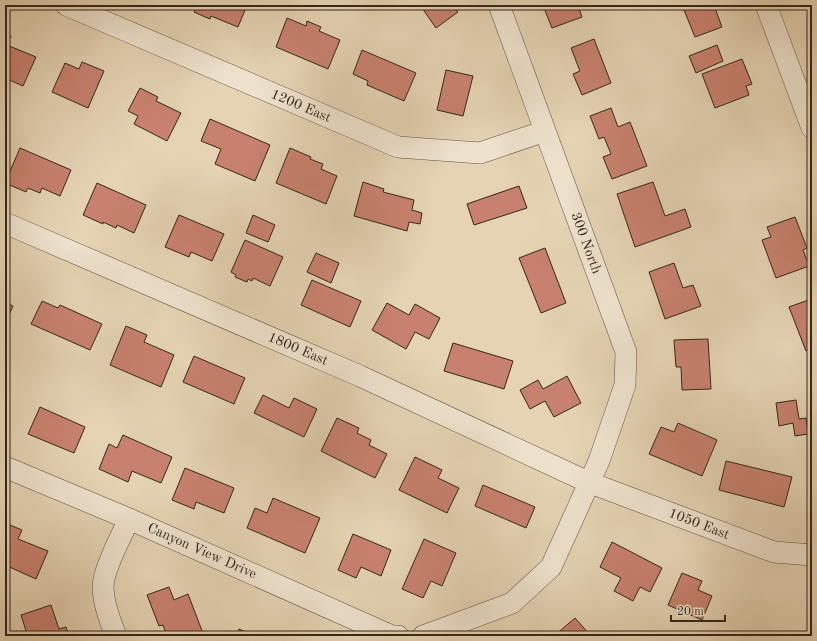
<svg xmlns="http://www.w3.org/2000/svg" width="817" height="641" font-family="'Old Standard TT',serif">
  <style>
    .building { fill: #c8816e; stroke: #34271a }
    .lines { fill: none; stroke-linecap: round; stroke-linejoin: round }
    .street-casing { stroke: #605240; stroke-width: 22 }
    .street { stroke: #eee2ce; stroke-width: 21 }
    .labels { text-anchor: middle; dominant-baseline: central; stroke-width: 3.5; stroke-linejoin: round; paint-order: stroke }
    .street-label { font-size: 14px; fill: #34271a; stroke: #eee2ce }
  </style>
  <rect width="100%" height="100%" fill="#e5d3b3"/>
  <filter id="stains"><feTurbulence type="fractalNoise" baseFrequency=".005" numOctaves="4"/><feColorMatrix values="0 0 0 0 .2 0 0 0 0 .09 0 0 0 0 .02 0 0 0 .5 -.17"/></filter>
  <radialGradient id="worn" r=".72"><stop offset=".6" stop-color="#630" stop-opacity="0"/><stop offset="1" stop-color="#630" stop-opacity=".3"/></radialGradient>
  <path class="building" d="M197,5h50l-9,22 -27,-11 -1,3 -16,-7z
    M420,5h33l5,7 -22,16z
    M548,5h30l4,12 -30,11 -8,-20 5,-2z
    M682,5h32l8,22 -27,10z
    M287,18l19,8 1,-5 14,6 -2,4 21,9 -12,29 -52,-22z
    M5,33l6,3 -4,9 29,12 -13,29 -18,-8z
    M594,39l17,44 -29,12 -9,-21 7,-3 -9,-23z
    M717,45l6,16 -27,12 -7,-17z
    M362,50l54,23 -12,28 -37,-16 1,-4 -15,-7z
    M742,59l10,25 -6,2 3,9 -34,13 -13,-34z
    M82,62l22,9 -16,37 -36,-16 13,-29 14,6z
    M446,70l27,6 -10,40 -26,-6z
    M140,88l18,9 -2,4 25,12 -14,28 -33,-17 4,-8 -10,-5z
    M611,108l7,19 12,-5 17,44 -35,13 -9,-22 8,-3 -7,-17 -5,2 -9,-23z
    M210,119l60,26 -15,36 -40,-17 6,-15 -20,-8z
    M20,148l51,22 -11,26 -18,-8 -2,5 -12,-5 -2,4 -21,-9z
    M290,148l21,9 -1,2 13,5 -2,5 16,7 -11,28 -50,-21z
    M363,182l21,7 -1,3 31,8 -2,10 10,3 -2,11 -11,-2 -2,9 -53,-15z
    M653,182l12,34 20,-7 6,18 -56,20 -18,-53z
    M97,183l49,22 -12,28 -17,-8 -1,3 -13,-6v2l-20,-9z
    M519,186l8,22 -53,17 -7,-21z
    M179,215l45,19 -12,27 -21,-9 -2,5 -24,-10z
    M253,215l22,10 -7,17 -22,-9z
    M795,217l12,31 -4,2 6,16 -33,12 -14,-38 9,-3 -4,-10z
    M245,240l38,17 -13,29 -17,-8 -1,3 -4,-2 -1,3 -12,-5 1,-2 -5,-3z
    M545,248l21,55 -25,10 -22,-55z
    M316,253l23,10 -8,20 -24,-11z
    M674,263l9,25 10,-3 8,21 -36,13 -16,-47z
    M312,280l49,21 -11,26 -49,-22z
    M811,299l1,50 -6,2 -17,-44z
    M42,301l16,7 2,-3 42,19 -12,26 -59,-26z
    M5,302l8,4 -8,18z
    M387,303l22,12 6,-11 25,14 -11,21 -14,-7 -9,17 -34,-19z
    M126,326l21,9 -3,7 30,13 -13,32 -51,-22z
    M708,339l3,50 -29,1 -1,-23h-5l-2,-27z
    M453,343l60,18 -9,28 -60,-18z
    M194,356l51,22 -11,26 -51,-22z
    M567,376l14,27 -27,14 -9,-16 -15,8 -10,-19 18,-10 5,9z
    M5,390l4,2 -4,11z
    M263,395l26,13 5,-10 23,11 -13,28 -50,-24z
    M796,400l3,19 7,-1 2,16 -13,2 -2,-13 -14,3 -3,-23z
    M40,407l45,20 -11,26 -46,-19z
    M337,418l22,10 -2,5 14,7 -2,5 18,9 -12,24 -54,-27z
    M678,423l39,17 -15,36 -53,-22 12,-27 13,5z
    M123,435l49,22 -11,26 -29,-12 -4,11 -29,-13 10,-25 8,4z
    M415,457l27,13 -4,8 21,10 -12,25 -48,-23z
    M726,461l66,16 -8,30 -65,-17z
    M185,468l49,20 -10,25 -28,-11 -2,7 -22,-9z
    M483,485l52,22 -9,21 -51,-22z
    M273,498l47,20 -15,35 -58,-25 8,-20 12,5z
    M5,523l17,7 -4,9 30,12 -12,28 -31,-14z
    M353,534l38,16 -10,26 -20,-9 -5,11 -18,-8z
    M424,539l32,14 -14,33 -11,-5 -8,17 -21,-9z
    M612,542l50,26 -12,24 -10,-5 -7,14 -19,-10 7,-13 -21,-11z
    M682,573l20,8 -4,9 14,6 -10,24 -34,-15z
    M169,587l5,13 14,-6 16,42h-37l-4,-11 -4,1 -12,-31z
    M51,605l8,24 7,-2 3,9h-52v-1l9,-4 -5,-16z
    M575,618l16,18h-37z
    M239,629l16,7h-19z
    M257,631l11,5h-13z"/>
  <g class="lines">
    <defs>
      <path id="street" d="M66,5l332,142 82,6 65,-22
        M766,5l46,123
        M5,223l355,153 228,106 186,70 38,3
        M5,467l124,52 263,117h6
        M116,636c-6,-15 -16,-41 -12,-57 4,-19 17,-42 25,-60
        M423,636l89,-33 39,-36 48,-106 26,-76 1,-33 -127,-347"/>
    </defs>
    <use href="#street" class="street-casing"/>
    <use href="#street" class="street"/>
  </g>
  <g class="labels">
    <g class="street-label">
      <text transform="translate(301 106) rotate(23)">1200 East</text>
      <text transform="translate(586 243) rotate(70)">300 North</text>
      <text transform="translate(298 349) rotate(23)">1800 East</text>
      <text transform="translate(699 524) rotate(21)">1050 East</text>
      <text transform="translate(202 551) rotate(24)">Canyon View Drive</text>
    </g>
  </g>
  <rect width="817" height="641" fill="none" stroke="#e5d3b3" stroke-width="20"/>
  <rect x="6" y="6" width="805" height="629" fill="none" stroke="#34271a" stroke-width="2"/>
  <rect x="10" y="10" width="797" height="621" fill="none" stroke="#34271a"/>
  <path d="M671 615v6h54v-6" fill="none" stroke="#34271a" stroke-width="2"/>
  <text x="677" y="615" font-size="12" fill="#34271a" stroke="#eee2ce" stroke-width="3" paint-order="stroke">20 m</text>
  <rect width="100%" height="100%" filter="url(#stains)"/>
  <rect width="100%" height="100%" fill="url(#worn)"/>
</svg>
